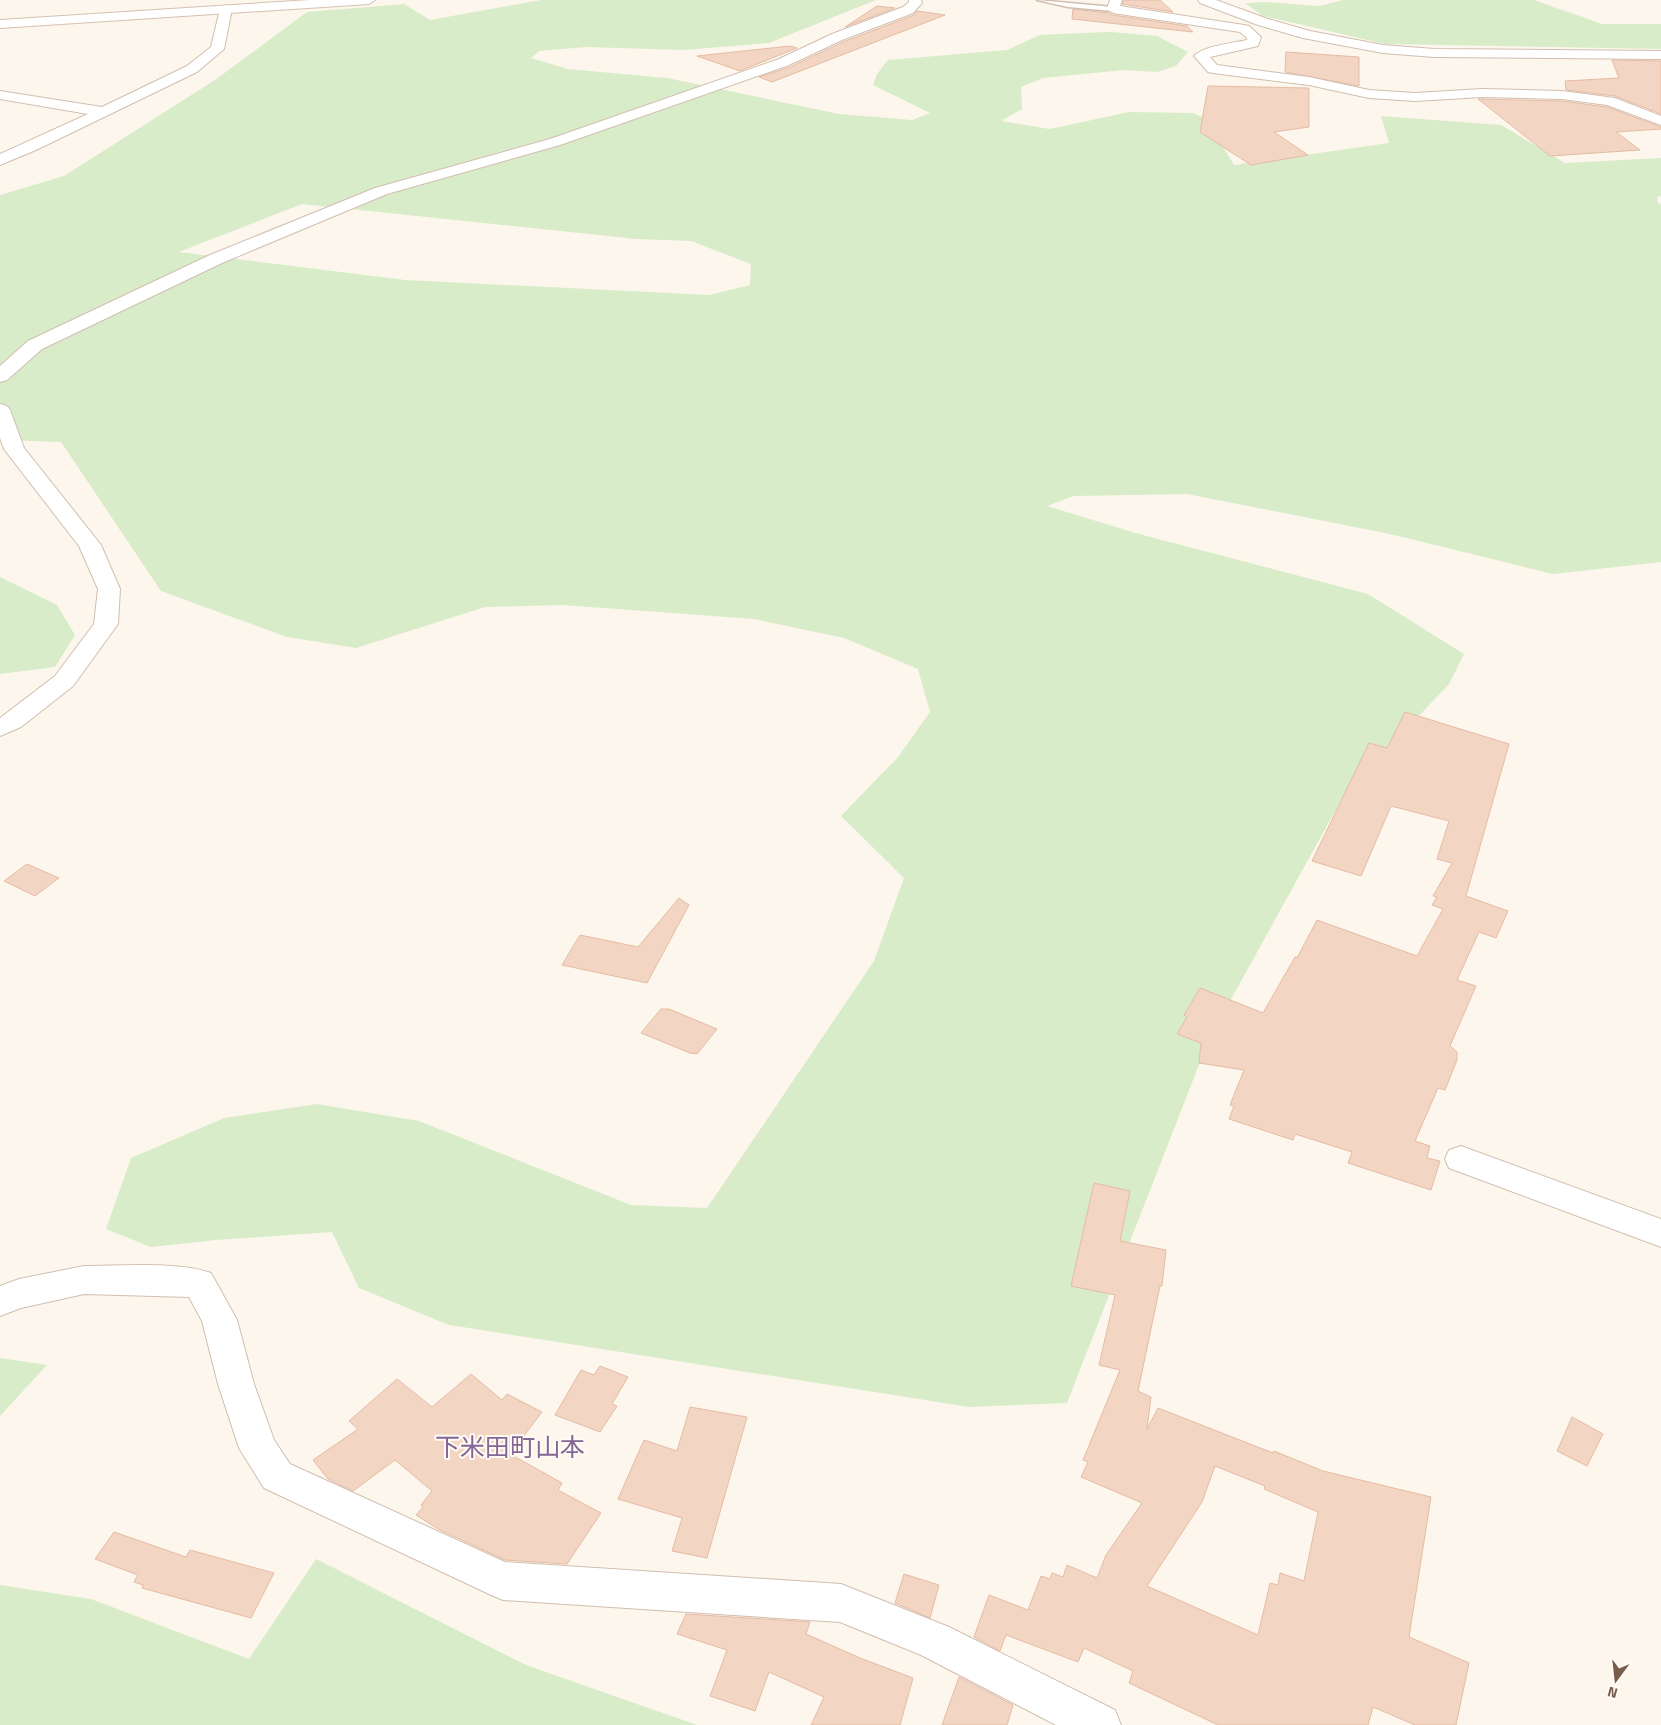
<svg xmlns="http://www.w3.org/2000/svg" width="1661" height="1725" font-family="'Titillium Web','Noto Sans JP',sans-serif">
  <style>
    .green { fill: #d8ecc9; fill-rule: evenodd }
    .building { fill: #f3d5c3; stroke: #e6bba3; fill-rule: evenodd }
    .lines { fill: none; stroke-linecap: round; stroke-linejoin: round }
    .lane-casing { stroke: #d1beb0; stroke-width: 3 }
    .street-casing { stroke: #d1beb0; stroke-width: 2 }
    .secondary-casing { stroke: #d6c0b0; stroke-width: 2 }
    .lane { fill: #fff; fill-rule: evenodd }
    .street { fill: #fff; fill-rule: evenodd }
    .secondary { fill: #fff; fill-rule: evenodd }
    .labels { text-anchor: middle; dominant-baseline: central; stroke-width: 4; stroke-linejoin: round; paint-order: stroke }
    .near-quarter-label { font-size: 25px; fill: #846695; stroke: #fffaf3 }
  </style>
  <rect width="100%" height="100%" fill="#fdf6ec"/>
  <path class="green" d="M541,0h335l-107,43 -86,7 -97,-3 -47,4 -8,7 37,11 99,9 172,36 73,6 18,-7 -57,-28 4,-11 11,-14 119,-10 33,-15 41,-2 29,-1 47,4 31,16 -12,14 -19,6 -33,-2 -81,8 -22,9 1,22 -21,12 49,8 79,-17 64,1 30,14 -7,8 18,30 155,-22 -8,-27 120,9 64,38 96,-5v38l-4,1 1,6 3,1v358l-108,12 -163,-40 -203,-40 -113,2 -27,10 92,28 229,60 96,60 -15,30 -105,111 -135,244 -142,364 -98,4 -520,-82 -90,-37 -27,-56 -116,8 -65,7 -45,-18 25,-71 93,-40 93,-14 102,17 212,84 76,3 167,-247 30,-83 -63,-62 57,-59 32,-45 -12,-43 -74,-31 -90,-19 -191,-14 -78,2 -129,41 -69,-11 -126,-46 -100,-149 -61,-2v-245l64,-19 151,-96 92,-68 97,-8 26,16zM302,204l335,35 54,2 60,23 -1,21 -41,10 -304,-15 -226,-28z
    M1343,0h191l68,24h59v25l-276,-5 -122,-28 -18,-13 23,-1 51,4z
    M0,577l57,28 18,30 -20,32 -55,7z
    M0,1358l47,7 -47,51z
    M316,1559l210,106 171,60h-697v-140l91,14 158,60z"/>
  <path class="building" d="M1124,0h36l13,12 -51,-8z
    M877,6l18,2 -50,19z
    M1073,9l36,4 4,2 74,11 6,6 -121,-13z
    M917,11l28,4 -173,67 -13,-5 31,-10 53,-25 71,-27z
    M790,46l7,2 -57,23 -43,-15z
    M1286,52l73,5v29l-74,-14z
    M1612,60l49,1v53l-46,-18 -49,-6 -1,-9 54,-3z
    M1208,86l101,2v39l-35,5 34,23 -57,10 -51,-33z
    M1478,99l84,2 45,6 54,20v2l-45,3 24,18 -90,6z
    M1405,712l104,32 -43,152 42,15 -12,27 -17,-6 -22,48 19,6 -26,60 7,6v8l-12,30 -7,-2 -23,53 15,5 -3,12 13,3 -9,29 -83,-27 4,-11 -57,-18 -2,6 -64,-21 5,-13 -4,-1 14,-35 -45,-7 2,-20 -24,-9 10,-17 -3,-2 16,-27 63,25 32,-56 2,1 20,-38 100,36 26,-47 -11,-4 5,-8 -4,-1 19,-33 -15,-4 12,-38 -58,-15 -30,70 -49,-15 57,-118 18,5z
    M27,864l32,14 -24,18 -31,-15z
    M679,898l10,7 -42,78 -85,-18 18,-30 58,12z
    M661,1009h8l48,20 -20,25 -7,-1 -49,-20z
    M1094,1183l36,8 -10,50 46,9 -4,36h-2l-22,105 13,6 -4,32 11,-21 115,45 1,-2 49,20 108,26 -22,140 60,26 -13,62h-41l-42,-18 -5,18h-150l-89,-42 4,-12 -49,-23 -6,14 -72,-27 -6,16 -26,-14 15,-42 39,15 13,-34 9,3 2,-6 11,4 4,-12 30,13 9,-23 36,-52 -61,-26 7,-15 -5,-2 37,-90 -21,-5 16,-70 -44,-9zM1215,1466l50,20 -1,3 54,23 -14,69 -24,-8 -2,12 -8,-2 -12,52 -111,-49 55,-84z
    M600,1366l28,11 -16,27 5,2 -17,26 -45,-17 26,-45 13,5z
    M471,1374l31,26 5,-6 35,18 -32,42 52,29 -4,7 43,23 -34,51 -62,-4 -67,-31 -22,-14 7,-8 -2,-2 11,-14 -37,-31 -42,31 -25,-12 -15,-19 45,-31 -9,-8 48,-42 35,28z
    M690,1407l57,10 -40,141 -35,-7 10,-33 -64,-19 26,-59 33,11z
    M1572,1417l31,17 -16,32 -30,-15z
    M114,1532l72,25 4,-7 84,23 -23,45 -109,-30 1,-3 -9,-3 4,-7 -43,-16z
    M904,1574l35,11 -9,33 -35,-15z
    M686,1614l124,8 -4,12 54,24 53,20 -13,47h-89l13,-28 -55,-25 -14,39 -45,-15 17,-46 -50,-16z
    M959,1677l54,28 -6,20h-65z"/>
  <g class="lines">
    <defs>
      <path id="lane" d="M1037,0l76,7 3,2 -3,2 -45,-4z"/>
      <path id="street" d="M909,0h12l1,3 -9,10 -71,27 -53,25 -229,80 -173,49 -165,69 -180,86 -35,31 -7,2v-16l28,-25 182,-86 165,-67 175,-49 229,-80 53,-25 71,-27 6,-5z
        M1110,0h12l-2,6 124,19 5,1 12,11 -3,9 -48,11 7,8 92,12 60,13 46,3 67,-4 80,2 53,7 46,18v9l-54,-20 -45,-6 -80,-2 -67,4 -46,-3 -60,-13 -96,-12 -5,-1 -14,-16c9,-10 39,-13 53,-16v-2l-7,-6 -127,-19 -6,-4z
        M1198,0h18l52,19 42,12 73,14 51,4 227,2v8l-227,-2 -51,-4 -80,-15 -45,-13 -58,-22z
        M226,5l6,4 -8,40 -27,23 -161,78 -36,15v-11l88,-40 -88,-15v-8l102,16 85,-41 24,-19 9,-38z
        M0,404l7,2 3,4 14,38 77,97 19,44 -2,35 -45,62 -52,41 -21,9v-18l55,-42 39,-52 4,-35 -19,-43 -75,-97 -4,-11z
        M1461,1146l200,73v28l-212,-79 -4,-9 4,-9z
        M84,1266c36,0 94,-5 127,7l26,47 17,64 20,56 16,24 215,98 336,22 108,43 166,83 6,15h-65l-135,-70 -81,-33 -337,-22 -14,-6 -225,-106 -25,-40 -21,-64 -16,-63 -13,-24 -105,-3 -63,14 -21,8v-30l19,-7z"/>
      <path id="secondary" d="M310,0h65l-6,4 -369,24v-8z"/>
    </defs>
    <use href="#lane" class="lane-casing"/>
    <use href="#street" class="street-casing"/>
    <use href="#secondary" class="secondary-casing"/>
    <use href="#lane" class="lane"/>
    <use href="#street" class="street"/>
    <use href="#secondary" class="secondary"/>
  </g>
  <g class="labels">
    <g class="near-quarter-label">
      <text x="510" y="1447">下米田町山本</text>
    </g>
  </g>
  <g transform="translate(1616 1680) rotate(195)" stroke="#fffaf3" stroke-width="4" paint-order="stroke">
  <path d="M0-4L9 19L0 12L-9 19Z" fill="#7a5c4d"/>
  <text y="-8" font-size="14" font-weight="bold" text-anchor="middle" fill="#7a5c4d">N</text>
  </g>
</svg>
